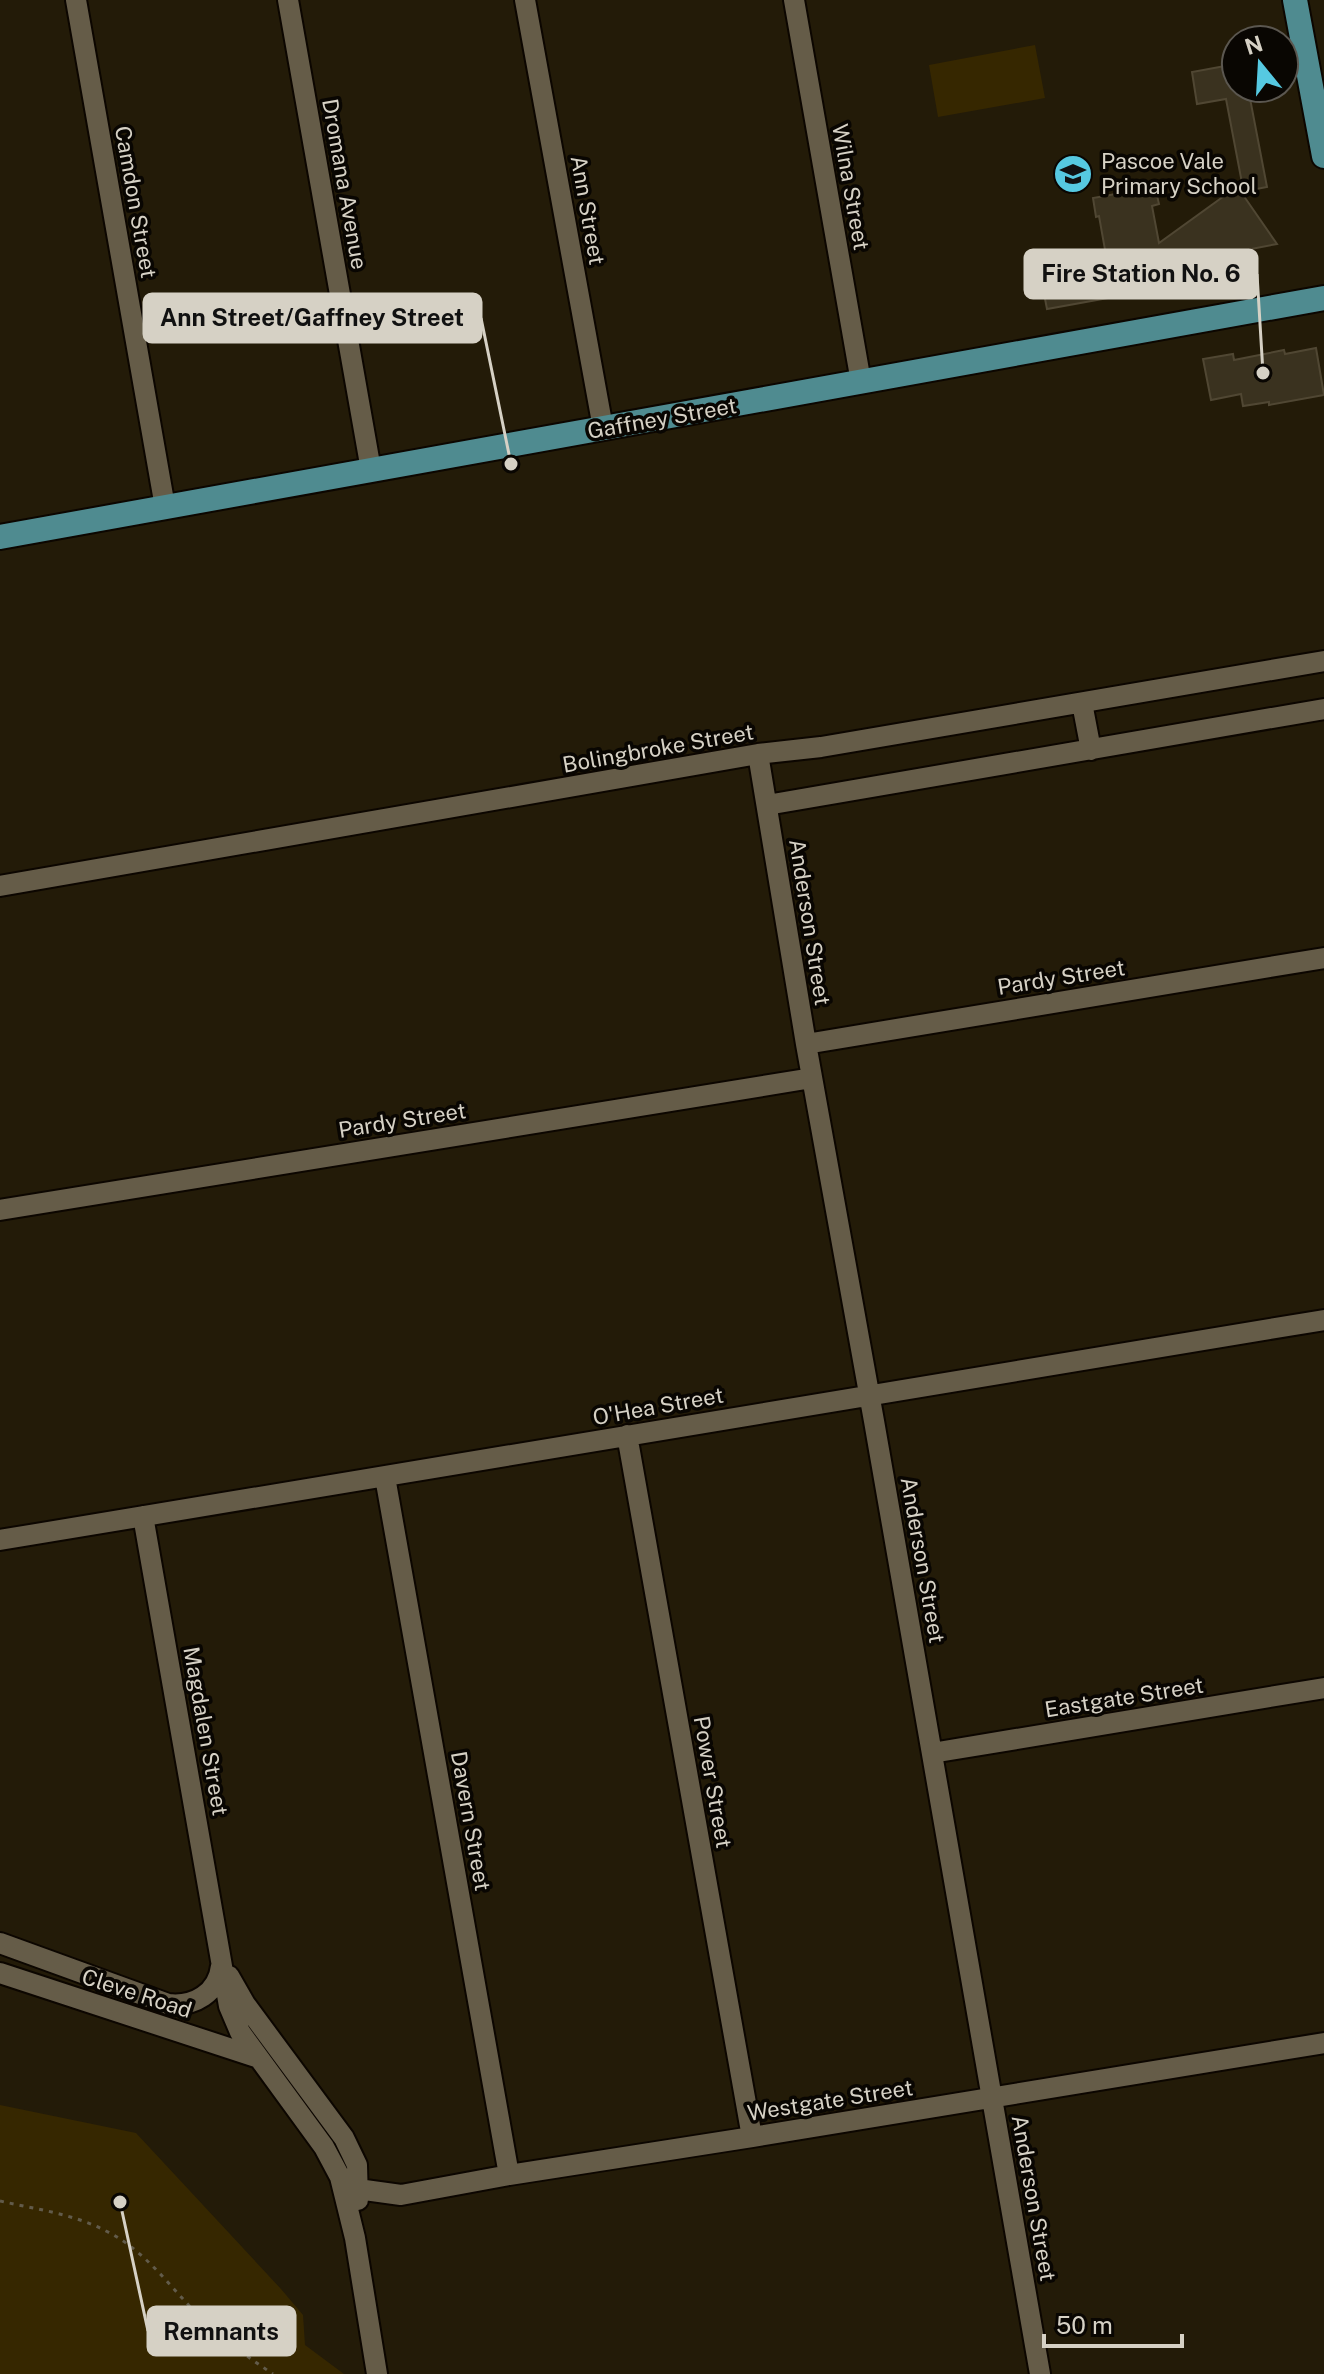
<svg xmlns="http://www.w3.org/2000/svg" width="1324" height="2374" font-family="'Public Sans',sans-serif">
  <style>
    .green { fill: #362700 }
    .building { fill: #3a321f; stroke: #504733; stroke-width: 2 }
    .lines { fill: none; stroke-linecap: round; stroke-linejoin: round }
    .minor-casing { stroke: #0c0600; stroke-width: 24 }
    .major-casing { stroke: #0c0600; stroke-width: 28 }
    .path { stroke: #625b4a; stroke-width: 3; stroke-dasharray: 4 6; stroke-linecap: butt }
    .minor { stroke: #655c48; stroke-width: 20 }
    .major { stroke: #4f8b90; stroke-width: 24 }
    .labels { text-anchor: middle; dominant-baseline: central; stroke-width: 7; stroke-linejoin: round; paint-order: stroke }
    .poi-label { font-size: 22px; fill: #d6d1c5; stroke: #090602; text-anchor: start }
    .street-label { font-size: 22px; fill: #d6d1c5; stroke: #090602 }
    .leader { fill: none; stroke: #d6d1c5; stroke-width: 3 }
    .callout-dot { fill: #d6d1c5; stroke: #090602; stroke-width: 3 }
    .callout { fill: #d6d1c5; stroke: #d6d1c5; stroke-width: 3 }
    .callout-label { font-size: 24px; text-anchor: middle; font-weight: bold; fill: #111 }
  </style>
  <rect width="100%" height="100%" fill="#231b08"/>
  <path class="green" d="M1035,45l10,53 -107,19 -9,-52z
    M0,2105l136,28 145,156 22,26 2,30 39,29h-344z"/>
  <path class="building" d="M1236,64v24h12l19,99 -26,5 36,52 -26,5 3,18 -55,11 -4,-19 -19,4 -24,-9 6,35 -111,20 -7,-36 67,-12 -8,-45 -3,1 -3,-19 62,-11 4,17 -7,2 7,37 83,-60 -16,-84 -29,5 -5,-32z
    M1316,348l8,47 -55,10v-3l-26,4 -2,-12 -30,6 -8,-41 30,-5 1,6 50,-10 1,4z"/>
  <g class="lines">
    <defs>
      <path id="minor" d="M76,0l89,507
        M288,0l83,470
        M525,0l78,428
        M794,0l67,382
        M1082,703l9,47
        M758,754l48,290 68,377 166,953
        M767,805l557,-96
        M0,886l758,-132 63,-7 503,-86
        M806,1044l518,-86
        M0,1210l812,-132
        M627,1435l125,702
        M385,1477l124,698
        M143,1516l86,490 11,26 84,115 16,30 15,61 22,136
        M0,1540l1324,-220
        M932,1753l392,-65
        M0,1943l168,61c26,3 50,-11 53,-38
        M0,1973l259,85
        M229,1976l16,28 99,134 13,27 1,35
        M343,2187l58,8 108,-20 243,-38 572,-94"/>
      <path id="major" d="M1295,0l29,156
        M0,537l1324,-239"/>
    </defs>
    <use href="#minor" class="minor-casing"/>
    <use href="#major" class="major-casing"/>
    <path class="path" d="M0,2201c35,8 74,13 106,30 37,18 62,53 90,82 23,23 50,43 77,61"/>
    <use href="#minor" class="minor"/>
    <use href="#major" class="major"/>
  </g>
  <defs>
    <symbol id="school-disc" viewBox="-11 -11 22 22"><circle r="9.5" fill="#56c9e1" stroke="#090602"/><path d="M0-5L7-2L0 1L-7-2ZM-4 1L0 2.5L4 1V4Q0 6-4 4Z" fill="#111"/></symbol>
  </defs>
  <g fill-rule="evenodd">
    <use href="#school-disc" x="1051" y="152" width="44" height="44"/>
  </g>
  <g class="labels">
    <g class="poi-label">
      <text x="1101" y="161">Pascoe Vale<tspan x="1101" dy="25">Primary School</tspan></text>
    </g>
    <g class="street-label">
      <text transform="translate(345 184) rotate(80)">Dromana Avenue</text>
      <text transform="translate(851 187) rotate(80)">Wilna Street</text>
      <text transform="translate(136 202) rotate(80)">Camdon Street</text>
      <text transform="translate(588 210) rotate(80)">Ann Street</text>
      <text transform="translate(662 418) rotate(-10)">Gaffney Street</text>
      <text transform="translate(658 748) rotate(-10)">Bolingbroke Street</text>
      <text transform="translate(810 922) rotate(81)">Anderson Street</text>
      <text transform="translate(1061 977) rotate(-9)">Pardy Street</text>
      <text transform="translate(402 1120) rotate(-9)">Pardy Street</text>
      <text transform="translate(658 1406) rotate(-10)">O'Hea Street</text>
      <text transform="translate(923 1560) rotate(80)">Anderson Street</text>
      <text transform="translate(1124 1697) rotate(-9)">Eastgate Street</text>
      <text transform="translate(206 1731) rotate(80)">Magdalen Street</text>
      <text transform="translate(713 1782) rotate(80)">Power Street</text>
      <text transform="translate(471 1821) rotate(80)">Davern Street</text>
      <text transform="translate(137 1993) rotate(18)">Cleve Road</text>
      <text transform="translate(830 2100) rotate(-9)">Westgate Street</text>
      <text transform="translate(1034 2198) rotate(80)">Anderson Street</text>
    </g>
  </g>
  <path class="leader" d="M1263 373L1257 274M511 464L481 318M120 2202L148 2331"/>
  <g class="callout-dot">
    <circle cx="1263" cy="373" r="8"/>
    <circle cx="511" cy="464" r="8"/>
    <circle cx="120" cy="2202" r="8"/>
  </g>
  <g class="callout">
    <rect x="1025" y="250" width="232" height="48" rx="8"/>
    <rect x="144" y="294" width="337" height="48" rx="8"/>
    <rect x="148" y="2307" width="147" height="48" rx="8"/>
  </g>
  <g class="callout-label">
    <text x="1141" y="282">Fire Station No. 6</text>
    <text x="312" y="326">Ann Street/Gaffney Street</text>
    <text x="221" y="2340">Remnants</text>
  </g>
  <g transform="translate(1260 64) rotate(342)"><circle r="38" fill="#090602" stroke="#5b5750" stroke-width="2"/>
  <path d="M0-6L14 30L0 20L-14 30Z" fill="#56c9e1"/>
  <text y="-12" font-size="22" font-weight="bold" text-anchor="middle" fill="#d6d1c5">N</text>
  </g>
  <path d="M1044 2334v12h138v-12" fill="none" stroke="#d6d1c5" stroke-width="4"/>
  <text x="1056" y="2334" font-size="24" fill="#d6d1c5" stroke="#090602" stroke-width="6" paint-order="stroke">50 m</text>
</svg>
